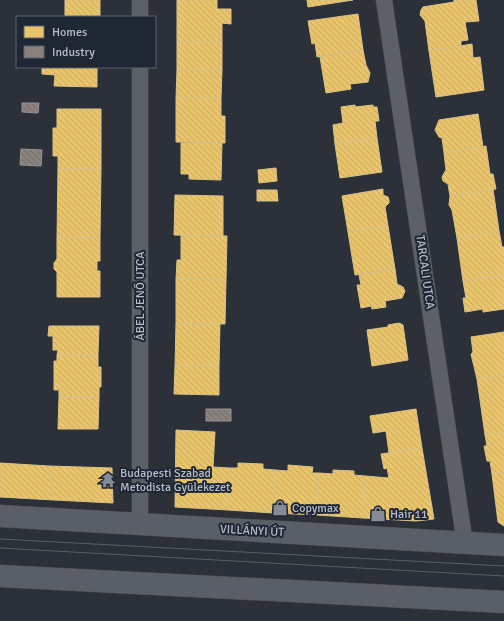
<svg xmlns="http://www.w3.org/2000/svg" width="504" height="621" font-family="Signika,sans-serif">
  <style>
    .homes { fill: url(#homes-back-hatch); stroke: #dac286 }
    .industry { fill: url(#industry-back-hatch); stroke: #979393 }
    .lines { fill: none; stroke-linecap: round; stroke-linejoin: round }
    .street-casing { stroke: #4a4d54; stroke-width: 17 }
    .secondary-casing { stroke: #4a4d54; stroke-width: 23 }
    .street { stroke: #5c6067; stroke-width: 16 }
    .secondary { stroke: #5a5e66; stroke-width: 22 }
    .tram { stroke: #5a5e65; stroke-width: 1 }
    .labels { text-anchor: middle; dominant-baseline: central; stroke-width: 4; stroke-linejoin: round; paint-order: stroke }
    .street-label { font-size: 12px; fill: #b6bdc9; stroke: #1f2734 }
    .poi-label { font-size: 12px; fill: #b6bdc9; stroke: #1f2734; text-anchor: start }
  </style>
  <defs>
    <pattern id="homes-back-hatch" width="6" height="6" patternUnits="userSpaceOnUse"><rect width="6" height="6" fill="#e9c46a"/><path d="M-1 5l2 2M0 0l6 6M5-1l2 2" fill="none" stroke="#c5a861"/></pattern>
    <pattern id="industry-back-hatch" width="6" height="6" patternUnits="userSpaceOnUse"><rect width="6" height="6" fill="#8a817c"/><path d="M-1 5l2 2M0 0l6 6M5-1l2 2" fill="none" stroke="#716b69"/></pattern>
  </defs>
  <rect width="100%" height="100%" fill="#2c3139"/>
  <path class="homes" d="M65,0h35v17h-35z
    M177,0h40v9h14v15l-9,-1v19h-45z
    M307,0h46l-45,7z
    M454,0h22l3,21 -14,1 3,18 -7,1v5l-32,5 -4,-30 -5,-6 1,-5 2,-3 31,-5z
    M358,14l5,36 -46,7 -2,-14 -3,1 -4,-23z
    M177,42h45v28h-45z
    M472,44l1,14 7,-1 4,33 -48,7 -7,-46z
    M363,50l3,15 4,8 -2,9 -18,2 1,5 -25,4 -6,-36z
    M42,67h55v20l-43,-1 1,-11 -13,-1z
    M177,70h45l-1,28h-45z
    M176,98h45v18h4v27l-49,-1z
    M355,105v2l18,-2v2h4l2,14h-4l2,17 -42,6 -2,-19 10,-2 -2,-16z
    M57,109h44v60h-43v-13h-5v-28h4z
    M478,114l5,33 -39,6 -2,-15 -3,-1 -4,-7 4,-10z
    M377,138l5,34 -42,6 -5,-34z
    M181,143h41l-1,37 -32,-1v-5h-8z
    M486,146l4,28h3l3,15 -46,7 -2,-12 -5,-3 -1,-4 4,-7 -2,-17z
    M276,168l1,13 -18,2 -1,-13z
    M58,169h43l-1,69h-43z
    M383,189v6l5,2 1,3v3l-4,4 3,19 -40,6 -6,-36z
    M493,189l6,42 -42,7 -5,-28 -3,-5 1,-9z
    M257,190h20l1,11h-21z
    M175,195l48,1v40l-49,-1z
    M388,226l7,43 -40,6 -7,-43z
    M499,231l3,16h2v28l-41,6 -6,-43z
    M181,235l46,1 -1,44 -50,-1 1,-19h4z
    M57,238h43v23h-3v10h3v26h-43v-25l-3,-3v-6l3,-4z
    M395,269l2,15 6,3 2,4 -3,7 -17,3 1,6 -14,2 -1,-3 -10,2 -4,-23h4l-2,-10z
    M504,275v34l-21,3v-3l-18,3 -2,-14h3l-3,-17z
    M176,279l50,1 -1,44 -49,-1z
    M176,323l44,1 -1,42h-44z
    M399,323l4,2 5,35 -36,6 -5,-36 21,-3v-2z
    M49,326h50l-1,29h-41l1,-5h-5v-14h-5z
    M504,332v43l-27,4 -6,-25 2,-2 -2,-15z
    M57,355h41v12h3v20h-2v10h-40v-7h-5v-29h3z
    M175,366h44v29l-45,-1z
    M504,375v57l-19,3 -8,-56z
    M59,397h40l-1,32h-40z
    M416,409l6,39 -33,5 -3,-22 -13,2 -3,-17z
    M176,430l39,2 -2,35 17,1 -2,42 -53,-3z
    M504,432v40l-12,2 -2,-13h-3l-3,-15h3l-2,-11z
    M422,448l12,71 -18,2 -53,-3 2,-42 24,2 -2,-10 -3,1 -3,-15z
    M0,463l49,3 5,34 -54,-3z
    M238,463l25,1v5l12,1 -2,43 -45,-3 2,-42h8z
    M288,465l25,2 -1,6h7l-2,42 -44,-2 2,-43 13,1z
    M49,466l63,2 1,35 -59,-3z
    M333,470l21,1v4l11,1 -2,42 -46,-3 2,-42 14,1z
    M504,472v54l-6,-4 -6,-48z"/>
  <path class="industry" d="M22,103h17l-1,10 -16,-1z
    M21,149l21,1 -1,16 -21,-1z
    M206,409h25v12h-25z"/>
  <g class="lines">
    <defs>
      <path id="street" d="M384,0l81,544
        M140,17v-17
        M140,67v458"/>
      <path id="secondary" d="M0,516l504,29
        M0,576l504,26"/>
    </defs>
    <use href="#street" class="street-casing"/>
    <use href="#secondary" class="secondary-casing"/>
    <use href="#street" class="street"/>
    <use href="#secondary" class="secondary"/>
    <path class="tram" d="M0,539l504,27
      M0,548l504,28"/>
  </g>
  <defs>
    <symbol id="temple-bare" viewBox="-9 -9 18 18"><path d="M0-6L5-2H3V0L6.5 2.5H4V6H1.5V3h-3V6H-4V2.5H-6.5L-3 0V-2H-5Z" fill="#868c97" stroke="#1f2734" stroke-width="2.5" paint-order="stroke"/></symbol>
    <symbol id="shop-bare" viewBox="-9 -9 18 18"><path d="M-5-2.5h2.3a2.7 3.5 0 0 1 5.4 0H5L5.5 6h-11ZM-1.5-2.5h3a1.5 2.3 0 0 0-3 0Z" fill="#868c97" stroke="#1f2734" stroke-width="2.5" paint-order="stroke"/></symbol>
  </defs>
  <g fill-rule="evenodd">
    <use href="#temple-bare" x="97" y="469" width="22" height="22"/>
    <use href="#shop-bare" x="269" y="497" width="22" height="22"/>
    <use href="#shop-bare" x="367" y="503" width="22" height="22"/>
  </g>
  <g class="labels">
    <g class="street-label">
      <text transform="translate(425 272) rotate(82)">TARCALI UTCA</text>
      <text transform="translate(140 296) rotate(-90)">ÁBEL JENŐ UTCA</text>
      <text transform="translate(252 531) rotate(3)">VILLÁNYI ÚT</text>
    </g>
    <g class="poi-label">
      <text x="120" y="473">Budapesti Szabad<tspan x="120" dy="14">Metodista Gyülekezet</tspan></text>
      <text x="292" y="508">Copymax</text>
      <text x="390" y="514">Hair 11</text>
    </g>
  </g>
  <rect x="16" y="16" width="140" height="52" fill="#1f2734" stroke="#5b6370"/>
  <rect x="24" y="26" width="20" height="12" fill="#e9c46a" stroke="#5b6370"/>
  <text x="52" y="36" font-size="12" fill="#b6bdc9">Homes</text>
  <rect x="24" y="46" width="20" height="12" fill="#8a817c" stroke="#5b6370"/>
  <text x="52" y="56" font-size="12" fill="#b6bdc9">Industry</text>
</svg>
